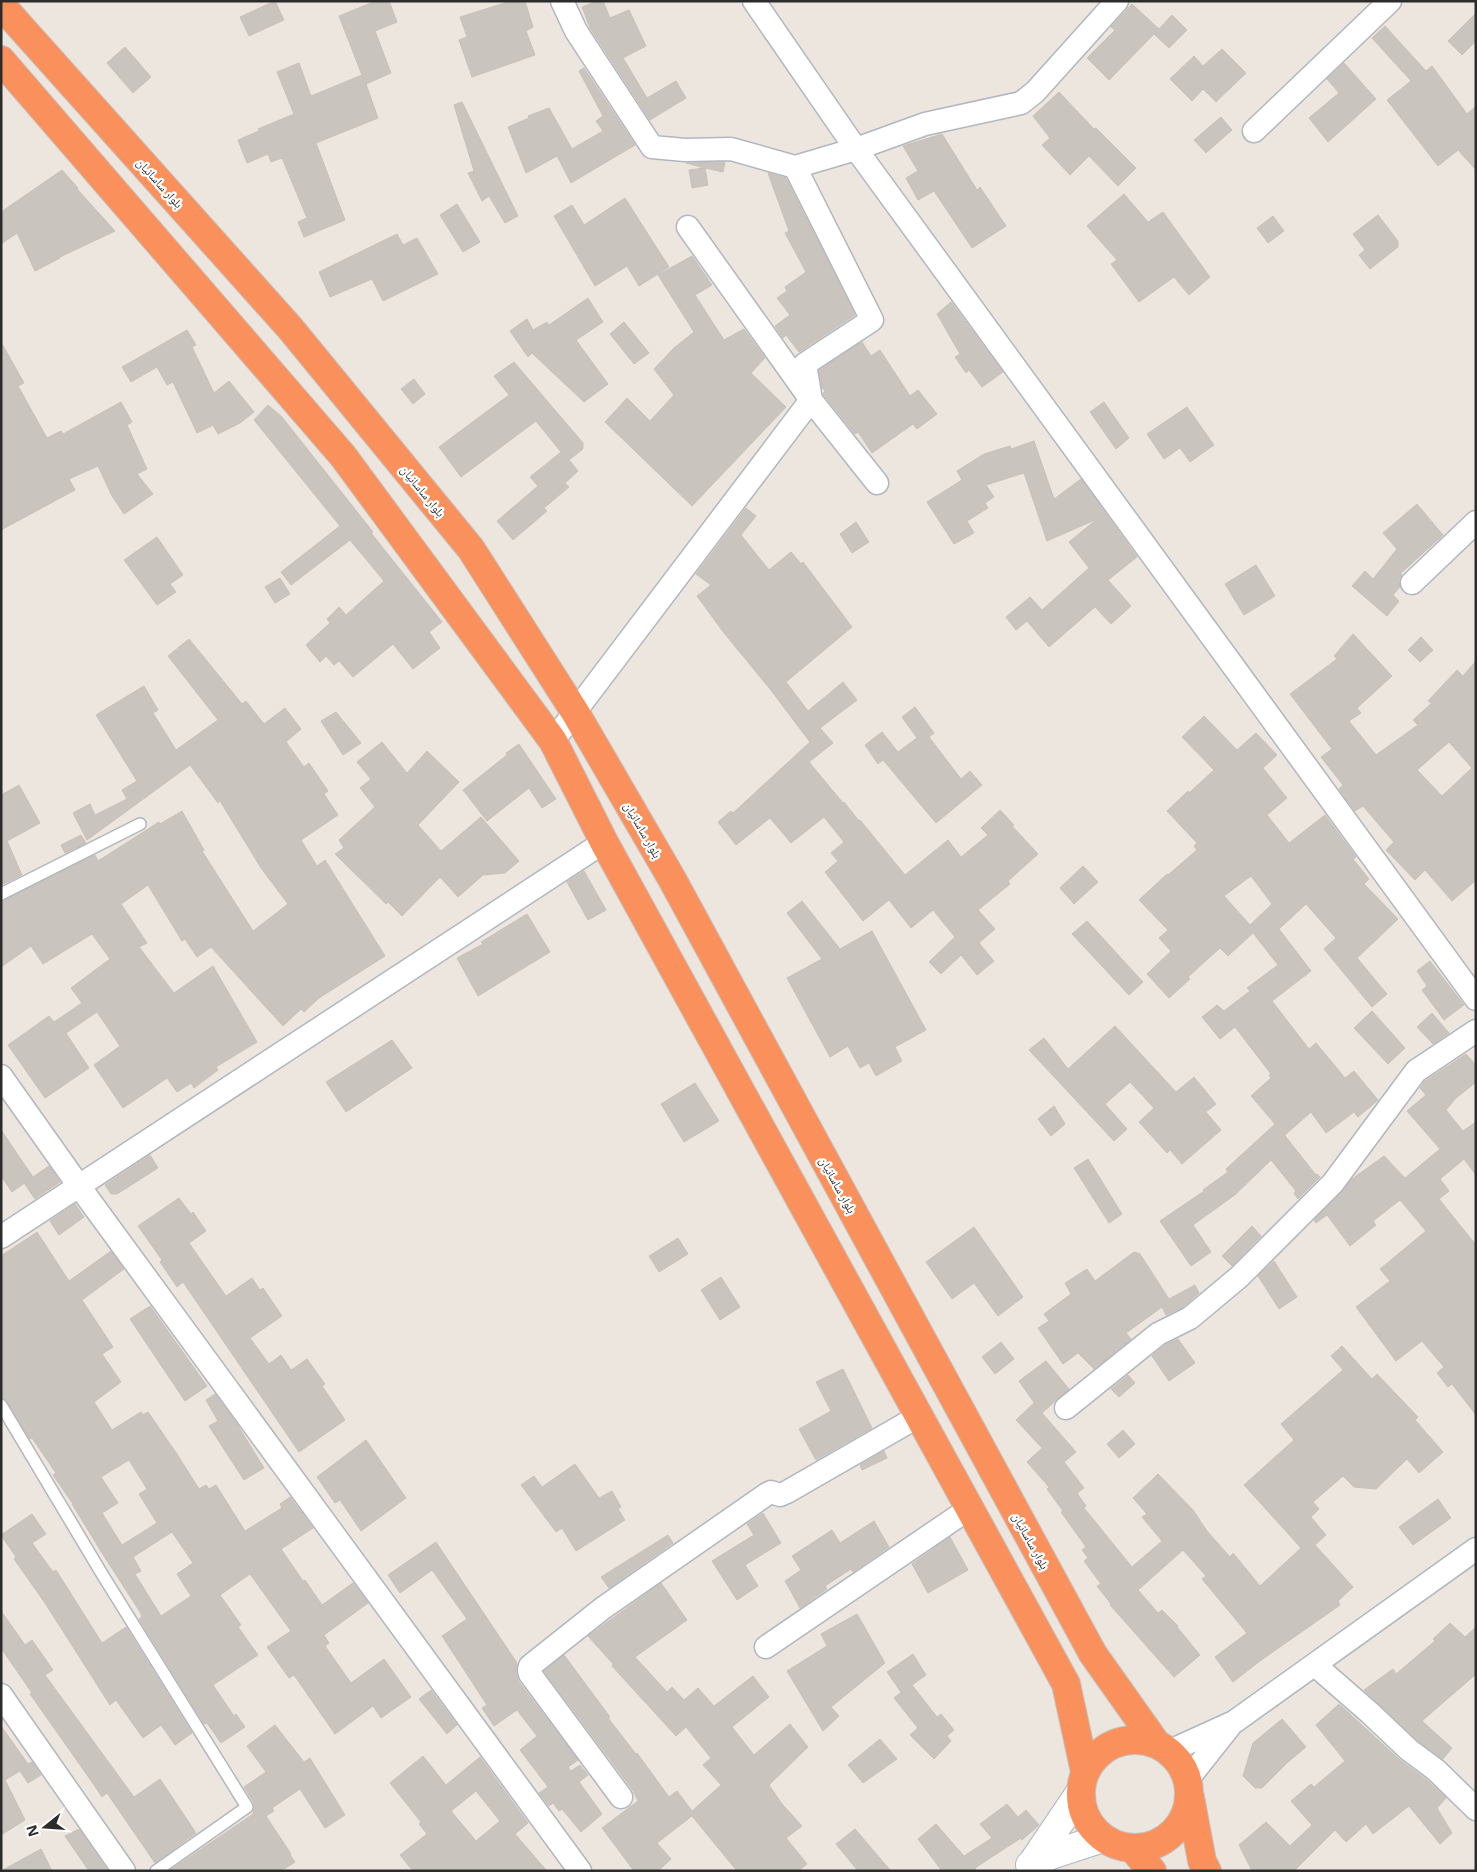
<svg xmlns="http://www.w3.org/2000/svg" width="1477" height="1872" font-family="'Noto Sans','Noto Naskh Arabic',sans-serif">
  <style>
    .building { fill: #c9c4bd; stroke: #c9c1b8; fill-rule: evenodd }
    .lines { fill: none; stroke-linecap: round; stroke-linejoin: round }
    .lane-casing { stroke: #b2b6bf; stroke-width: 14 }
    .street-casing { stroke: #b2b6bf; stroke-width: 25 }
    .secondary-casing { stroke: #b2b6bf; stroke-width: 30 }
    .highway-casing { stroke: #c4c4c4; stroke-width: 30 }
    .lane { stroke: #fff; stroke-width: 11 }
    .street { stroke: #fff; stroke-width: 22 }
    .secondary { stroke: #fff; stroke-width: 28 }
    .highway { stroke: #fa915d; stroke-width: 28 }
    .labels { text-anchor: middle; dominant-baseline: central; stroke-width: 4.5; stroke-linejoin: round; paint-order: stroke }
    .street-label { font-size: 12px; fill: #2c2c2c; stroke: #fff }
  </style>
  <rect width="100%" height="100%" fill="#ede6df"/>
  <path class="building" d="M275,1l9,19 -35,16 -9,-19z
    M376,1h13l8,21 -22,9 16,42 -25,11 12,34 -62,25 29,77 -41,17 -6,-15 9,-4 -25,-60 -11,4 -3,-8 -21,9 -9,-23 21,-9 -1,-2 36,-15 -17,-42 22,-9 12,33 51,-21 -23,-59z
    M511,1h14l8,26 -7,4 9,24 -63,22 -13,-37 8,-3 -7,-20z
    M597,1h6l7,17 19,-8 17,36 -23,12 24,40 29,-17 10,17 -36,22 -60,-92 -8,-21z
    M1132,4l27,25 13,-14 15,15 -18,18 -15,-14 5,-5 -50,51 -22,-22 28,-28 -4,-3z
    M1476,13v28l-14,14 -14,-14z
    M1385,26l41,45 6,-5 35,48 9,-8v64l-18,-20 -20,16 -51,-66 24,-19 -39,-43z
    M125,47l26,30 -18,16 -26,-30z
    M1222,49l24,24 -30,29 -13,-13 -11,12 -22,-22 24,-23 9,10z
    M1344,63l32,36 -48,43 -19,-24 30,-25 -12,-14z
    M584,68l51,77 -64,38 -14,-27 -31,17 -18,-46 21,-9 -1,-2 21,-8 23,41 31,-18 -7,-10 7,-5 -24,-45z
    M1059,92l35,37 2,-1 40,40 -18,18 -29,-30 -19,19 -28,-30 8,-7 -17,-22z
    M462,102l56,114 -13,7 -16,-27 -7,5 -14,-28 6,-2 -20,-66z
    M1221,117l11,13 -26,23 -12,-13z
    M942,134l35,56 3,-3 26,39 -34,22 -38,-57 -16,9 -12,-22 12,-7 -15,-25z
    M725,162l-2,10 -18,-4 3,17 -16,3 -3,-18 15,-2 -18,-5z
    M62,170l16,18 -1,1 38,42 -55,26v1l-25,13 -18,-38 -16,11v-32z
    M768,173l18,5 69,137 -56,37 -13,-17 -3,3 -8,-12 15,-11 -13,-17 10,-7 -2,-4 21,-15 -21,-39 4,-2z
    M1124,194l24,28 15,-10 47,65 -21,18 -15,-18 -35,25 -28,-38 6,-4 -30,-34z
    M625,198l44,69 -30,19 -12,-20 -32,20 -41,-70 18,-11 12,20z
    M457,204l23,38 -17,10 -23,-37z
    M1378,215l20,26v6l-28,22 -11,-14 6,-5 -12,-16z
    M1273,216l11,15 -16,12 -11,-15z
    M397,234l6,11 14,-7 21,36 -55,27 -11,-22 -42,18 -11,-25z
    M692,256l20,29 -17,10 29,45 20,-11 21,29 -14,15 35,34 -94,99 -87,-84 22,-24 23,23 24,-26 -20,-26 20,-21 20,-16 -36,-57z
    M588,298l15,24 -27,18 32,44 -24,18 -52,-49 -4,4 -18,-26 17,-12 6,11 14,-8 2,3z
    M951,302l52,70 -21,15 -13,-17 -3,3 -11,-16 5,-3 -23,-40z
    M624,322l25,31 -15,11 -24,-30z
    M187,330l9,15 -4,2 22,46 15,-12 25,31 -14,11 -22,11 -5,-9 -16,8 -24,-51 -6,3 -10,-18 -26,15 -9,-15z
    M1,342l23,41 -6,3 29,52 14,-7 2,3 58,-32 11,20 -5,3 20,44 -10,5 16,20 -29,20 -12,-18 -14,-30 -29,13 6,11 -74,40z
    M862,342l9,14 9,-6 30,46 8,-6 19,24 -20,15 -4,-5 -41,29 -14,-21 -3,2 -32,-40 2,-3 -3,-3 -3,-18z
    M514,362l69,81v6l-14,11 9,11 -13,12 4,4 -25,21 3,3 -34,29 -16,-19 41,-35 -8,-9 31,-25 -25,-31 -75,56 -22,-30 70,-52 -15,-19z
    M414,379l11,15 -12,10 -12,-15z
    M1104,402l25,36 -13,11 -26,-37z
    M268,405l14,12 91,115 -2,1 71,89 -13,10 11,16 -27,21 -20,-25 -40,33 -14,-16 -5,4 -8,-9 -6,6 -14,-17 24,-22 -3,-4 12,-12 7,8 38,-34 -34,-41 -59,45 -10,-13 59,-46 -86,-106z
    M1187,407l27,38 -24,17 -10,-14 -16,11 -17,-25z
    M1034,441l20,58 27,-20 56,78 -29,23 23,26 -20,18 -16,-17 -46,40 -22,-26 -11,9 -10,-13 24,-20 12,13 47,-42 -20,-26 28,-23 -50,22 -23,-68 -38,12 8,12 -9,6 3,5 -21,13 7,12 -20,11 -27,-42 35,-22 -5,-9 27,-17 26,-8 1,3z
    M1417,504l26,31 -43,39 2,1 -3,5 1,7 -7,8 6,6 -12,15 -35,-30 13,-15 8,8 24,-30 -14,-16z
    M746,508l10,8 -15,19 28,35 22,-18 10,12 2,-2 49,65 -66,55 22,29 35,-29 14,18 -37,28 13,15 -24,19 34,41 1,-1 15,19 1,-1 45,55 43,-35 13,17 27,-22 -7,-7 19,-18 14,15 -2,1 26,28 -30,27 2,3 -32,26 17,19 -16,14 15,18 -17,14 -16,-20 -20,19 -12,-12 26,-25 -22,-27 -22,18 -22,-28 -26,21 -38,-49 13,-11 -7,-8 13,-11 -20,-25 -33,26 -21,-25 -34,27 -18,-23 13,-11 2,2 77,-71 -40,-53 -46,-56 -27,-37 14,-11 -15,-11z
    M856,522l13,20 -17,11 -12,-19z
    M157,537l26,38 -13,9 6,8 -19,13 -33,-45z
    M1256,565l19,31 -31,19 -19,-31z
    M280,578l10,16 -15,9 -10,-16z
    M1353,634l39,42 -35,32 4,5 -12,8 27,34 42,-30 -5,-5 19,-17 -4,-2 29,-31 6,6 13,-15v219l-24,21 -27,-31 -10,10 -29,-30 8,-8 -31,-36 -8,5 -16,-22 4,-4 -22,-28 11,-8 -42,-55 47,-35 -3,-3zM1449,742l23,26 -30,28 -25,-26z
    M1421,637l12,13 -13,12 -12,-12z
    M189,639l53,65 4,-3 18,23 21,-16 16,21 -15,13 18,25 5,-4 19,28 -4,3 14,21 -37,25 16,26 8,-6 60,96 -66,42 -15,14 -3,-3 -18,17 -72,-79 -14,10 -12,-18 -3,2 -34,-56 -27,19 26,39 -8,4 35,46 39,-27 44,76 -41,25 2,3 -24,18 -3,-5 -14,9 -10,-14 -44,30 -29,-43 26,-19 -23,-34 -31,21 23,35 -44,30 -37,-53 41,-29 5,6 28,-19 -11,-15 39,-29 -18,-25 -49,30 -12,-18 -30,21v-66l94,-46 3,6 61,-39 1,2 22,-13 22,39 -2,1 51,80 35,-27 -27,-36 -41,-67 -2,2 -28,-38 -103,75 -14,-27 17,-9 5,11 32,-16 -5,-9 15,-9 -41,-66 48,-29 14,24 -5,3 23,37 42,-30 -50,-64z
    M915,707l19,26 -5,4 32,42 9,-8 12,14 -46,38 -53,-63 -5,4 -13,-19 17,-13 16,20 19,-14 -15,-21z
    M336,712l25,31 -18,12 -22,-34z
    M1204,716l33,34 19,-17 21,22 -14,13 24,30 -20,17 22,28 36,-28 31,42 -3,2 16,20 -5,5 34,35 -41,39 30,36 -15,13 -48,-58 12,-11 -30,-34 -27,25 32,42 -39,30 37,48 7,-6 29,35 9,-7 24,29 -20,17 -4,-5 -28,21 -15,-21 -26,23 -3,-3 34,43 1,-1 3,3 -22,22 -4,-6 2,-2 -25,-31 -35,34 -43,31 18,27 -20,14 -31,-45 44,-30 -1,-1 25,-18 -2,-3 49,-45 -24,-28 20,-18 -2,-3 2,-1 -36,-47 -15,12 -18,-22 15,-12 7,6 26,-20 -3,-3 31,-23 -25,-32 -25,23 -8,-8 -32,29 2,2 -21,19 -22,-24 24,-23 -12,-13 9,-8 -29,-30 28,-26 1,1 29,-25 -3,-4 3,-3 -30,-32 21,-20 1,2 25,-23 -32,-33zM1251,876l21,28 -22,21 -26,-29z
    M382,742l25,31 20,-22 32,31 -41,43 23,26 40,-34 38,44 -14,12 -22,2 -25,22 -18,-20 -38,39 -14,-14 -2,2 -51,-50 9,-6 -5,-8 36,-33 -15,-19 11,-9 -14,-17z
    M519,744l37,55 -14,9 -13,-20 -42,33 -24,-31 44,-35 -1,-2z
    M19,785l21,38 -33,18 15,34 -21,10v-90z
    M81,835l5,8 -21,10 -4,-8z
    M1083,866l15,16 -24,22 -14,-16z
    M584,871l22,39 -18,10 -21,-38z
    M802,901l38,48 32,-18 54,99 -31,17 7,14 -26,15 -7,-13 -9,5 -12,-22 -18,11 -43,-79 35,-19 -35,-46z
    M527,914l23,38 -72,44 -21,-38 26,-14 -2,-2z
    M1087,921l56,61 -14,13 -57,-61z
    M1430,961l34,44 -20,15 -22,-30 5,-4 -10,-15z
    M1372,1011l33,37 -17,16 -34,-36z
    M1432,1013l17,20 -16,11 -16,-17z
    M1115,1026l61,66 18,-15 22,27 -10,8 15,18 -39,34 -12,-14 -3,3 -28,-31 15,-14 -24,-26 -25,22 22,25 -13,12 -85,-91 15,-12 24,31z
    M392,1040l20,28 -66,44 -20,-30z
    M1466,1054l10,11v17l-21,17 -9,11 17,21 13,-9v53l-12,-16 -24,20 9,12 -10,8 37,46v170l-24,-31 -4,3 -11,-14 7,-6 -22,-26 -26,20 -40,-54 34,-26 -10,-12 46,-38 -26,-31 -27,21 3,4 -26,21 -23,-31 -11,8 -2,-3 28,-28 10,-13 32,-23 21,22 35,-29 -33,-38 19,-16 -6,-7 5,-7z
    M695,1083l24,38 -35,21 -23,-38z
    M1054,1106l11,18 -14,12 -13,-17z
    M1,1130l32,47 -21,15 -11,-16z
    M150,1155l8,13 -41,26h-6l-6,-9z
    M1088,1159l34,55 -13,9 -35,-55z
    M49,1166l11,16 -25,17 -11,-16z
    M179,1198l12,16 2,-2 13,19 -17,12 37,53 26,-18 8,12 3,-2 19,28 -32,22 19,26 12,-9 10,15 16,-11 18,25 -3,2 23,34 -46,32 -116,-170 -6,5 -17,-25 2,-2 -24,-34z
    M75,1204l9,13 -25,18 -9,-14z
    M1252,1226l9,10 -29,30 -10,-10z
    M974,1227l49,70 -25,19 -24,-33 -22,16 -26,-37z
    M37,1232l32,49 42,-30 13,18 -42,31 31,47 -11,7 19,28 -27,20 18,28 29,-18 1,3 6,-3 29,42 22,35 7,-4 3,4 7,-4 29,46 37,-23 -2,-4 10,-7 23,31 -32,21 22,32 2,-1 17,25 31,-22 15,20 -44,32 5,8 -4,3 26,37 33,-24 27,38 -30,21 -8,-12 -38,28 -41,-59 -5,3 -22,-31 24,-16 -41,-57 -30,21 21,30 -3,2 20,28 -45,30 21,31 2,-2 9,13 -24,16 -14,-20 -3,1 -65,-105 3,-2 -2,-5 -38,-59 -30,-49h1l-20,-29 3,-2 -24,-35 -2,1 -23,-38 -6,-3v-142zM129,1460l18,29 -8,5 18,29 -35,22 -20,-32 16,-10 -17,-26zM172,1532l21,31 -16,11 14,22 -30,20 -26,-42 6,-3 -8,-14z
    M678,1238l10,16 -29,18 -10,-16z
    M1134,1252l6,2 29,45 26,-14 4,8 -16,14 -17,8 -4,-8 -36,26 5,6 -37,30 -16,-16 -15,11 -25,-36 11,-7 -5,-7 27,-20 -6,-11 22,-14 8,12z
    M1274,1261l23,36 -18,12 -21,-33z
    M721,1277l19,30 -20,13 -19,-30z
    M150,1306l57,80 -22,15 -55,-82z
    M1178,1339l17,24 -26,18 -17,-25 13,-11z
    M1001,1342l13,17 -19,15 -13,-17z
    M1342,1346l30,33 5,-5 41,43 -3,3 28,32 -24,21 -12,-14 -31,30 -22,-2 -11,-11 -30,26 6,7 -8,8 15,18 -11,10 38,42 -15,14 2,4 -80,56 -27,21 -18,-25 32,-24 -45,-54 4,-3 -23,-26 -45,40 20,23 4,-3 16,16 -1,1 23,28 -26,22 -64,-72 1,-1 -14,-18 4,-2 -17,-23 4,-3 -6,-8 4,-3 -25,-35 2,-1 -16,-22 2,-2 -22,-25 15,-14 -26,-28 18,-17 6,8 -21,-30 27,-20 23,28 -27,24 34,39 -12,10 20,26 -7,5 9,13 -2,2 48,59 30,-26 -20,-24 5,-3 -14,-16 25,-24 35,36 14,21 23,26 3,-4 27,33 41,-38 -57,-63 50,-45 -13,-16 62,-54 -12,-14z
    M843,1369l29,59 -56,32 -17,-31 32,-18 -15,-29z
    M1128,1375l7,8 -16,14 -8,-8z
    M215,1394l22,30 27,44 -20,12 -35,-54 9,-5 -12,-21z
    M1123,1430l12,14 -16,14 -12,-14z
    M366,1440l40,58 -45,33 -21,-31 -5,3 -18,-26z
    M884,1451l3,7 -25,12 -2,-5z
    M575,1464l24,34 13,-7 9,16 -3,2 7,11 -49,31 -14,-23 -6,4 -35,-47 13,-9 8,11z
    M1438,1499l13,19 -38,27 -14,-18z
    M763,1513l18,30 -36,22 13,21 -21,14 -25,-39 42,-26 -7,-11z
    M32,1514l14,20 -14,9 21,29 3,-2 46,73 24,-16 66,106 -17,12 -14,-20 -18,13 -27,-38 -6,5 -65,-102 -31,-44 2,-2 -15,-22z
    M874,1521l15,26 -36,25 -2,-3 -26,17 2,3 -27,19 -15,-27 16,-11 -9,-14 40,-26 8,13z
    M668,1535l5,8 -64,45 -8,-11z
    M950,1537l18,33 -40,23 -16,-29z
    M436,1542l81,121 -1,10 3,9 59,78 -10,7 3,4 9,-6 8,10 -9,7 23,32 -21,18 -19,-23 -3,2 -6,-8 -4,3 -10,-13 9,-6 -28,-37 17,-14 -20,-26 -23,16 -12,-18 5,-3 -45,-69 25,-17 -35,-49 -32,23 -12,-18z
    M661,1583l26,37 -52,37 32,35 5,-5 12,13 14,-12 16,18 39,-30 16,21 -37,30 22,28 36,-31 18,23 -39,38 13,19 20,22 -16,12 21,26 -9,7h-61l-45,-55 -35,27 14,16 -13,12h-24l-32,-43 36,-27 -6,-12 -88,-118 20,-16 46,62 -2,1 28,36 1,-1 32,44 8,-6 15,20 29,-26 -18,-20 8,-7 -25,-31 -10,9 -64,-70 1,-2 -25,-28z
    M1,1611l24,34 7,-5 21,30 -8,5 89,122 26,-18 36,54 -41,30 -48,-70 -5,4 -10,-15 -62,-88 2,-1 -31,-45z
    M857,1614l28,49 -54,44 8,9 -16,15 -36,-60 40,-25 -6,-12z
    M1450,1623l15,14 11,-10v47l-54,47 30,27 -9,11 -26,-19 -53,-50 29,-21 3,5 39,-33 -2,-2z
    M913,1654l13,21 -14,10 25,32 4,-3 13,16 -7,6 4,5 -17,18 -24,-24 8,-7 -24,-30 10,-8 -3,2 -14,-20z
    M431,1690l26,35 -10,9 -28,-35z
    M1339,1704l61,56 27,20 19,18 -9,10 15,25 -12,11 -31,-38 -36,28 -7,-10 -20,18 -11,-12 -41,41h-42l-13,-26 27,-23 24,24 22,-21 -21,-24 20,-17 3,3 31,-26 -29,-36z
    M1282,1719l24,28 -18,15 -26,26h-7l-12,-12 10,-33z
    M275,1725l29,37 6,-4 35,57 -20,13 -25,-39 -28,19 2,3 -8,5 25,38 -1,1 5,7 -14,9h-112l84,-57 1,-11 -10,-16 22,-15 -19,-26z
    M1,1726l27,38 4,-2 9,13 -13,8 -8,-12 -15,9 20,40 -24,15z
    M880,1739l17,20 -34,24 -15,-18z
    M423,1756l23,29 34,-28 48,66 -13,11 32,37h-134l-13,-16 27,-21 -8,-10 2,-2 -31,-39zM476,1791l24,30 -24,20 -25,-30z
    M1007,1804l11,13 8,-7 13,15 -17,15 -1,-2 -43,28 -3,3 1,2h-34l-24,-32 18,-15 28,32 28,-18 -12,-14z
    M79,1829l29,42h-19l-24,-35z
    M855,1829l36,42h-33l-22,-27z
    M41,1849l11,22h-51z"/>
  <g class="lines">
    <defs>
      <path id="lane" d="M1,894l139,-70
        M1,1405l101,169 145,233 -91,64"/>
      <path id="street" d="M562,1l14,30 76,116 33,3 46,-1 64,18 61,-18 69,-25 96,-21 14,-11 82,-91
        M754,1l102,148 620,850
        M1254,131l136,-130
        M688,227l123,173 66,83
        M1412,583l64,-61
        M553,741l258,-341 -6,-36 67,-44 -77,-153
        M1,1076l78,110 501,685
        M1,1237l603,-395
        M1066,1408l92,-74 32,-16 49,-41 94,-94 83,-112 60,-40
        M766,1647l204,-139
        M1315,1665l55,48 39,37 27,20 40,39
        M1,1695l123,176
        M1170,1751l64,-29 242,-173
        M1188,1779l42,-53
        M621,1797l-91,-123 -1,-4 1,-4 73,-58 164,-114 4,-2 9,3 7,-3 132,-76"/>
      <path id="secondary" d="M1030,1865l21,-10 52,-17
        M1031,1865l50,-74"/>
      <path id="highway" d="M1,5l289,323 181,221 104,163 97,167 421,775 63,89
        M1,60l342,396 210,285 51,101 462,842 19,88
        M1081 1794a54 54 0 1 1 108 0a54 54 0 1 1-108 0Z
        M1190,1797l12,64 5,10
        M1133,1849l19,22"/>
    </defs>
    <use href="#lane" class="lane-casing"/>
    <use href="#street" class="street-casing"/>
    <use href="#secondary" class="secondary-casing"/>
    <use href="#highway" class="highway-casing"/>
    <use href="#lane" class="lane"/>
    <use href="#street" class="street"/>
    <use href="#secondary" class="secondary"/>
    <use href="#highway" class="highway"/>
  </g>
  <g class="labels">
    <g class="street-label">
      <text transform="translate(160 183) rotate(48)">بلوار ساسانیان</text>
      <text transform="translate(423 491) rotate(51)">بلوار ساسانیان</text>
      <text transform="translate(643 830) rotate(60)">بلوار ساسانیان</text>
      <text transform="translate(838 1185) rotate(61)">بلوار ساسانیان</text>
      <text transform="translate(1031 1541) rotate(61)">بلوار ساسانیان</text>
    </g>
  </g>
  <rect width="1477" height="1872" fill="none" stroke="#2c2c2c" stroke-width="5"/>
  <g transform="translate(45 1827) rotate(253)" stroke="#ffffff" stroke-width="4" paint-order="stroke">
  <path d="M0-4L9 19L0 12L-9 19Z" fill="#2c2c2c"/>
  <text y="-8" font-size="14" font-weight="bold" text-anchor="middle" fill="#2c2c2c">N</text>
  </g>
</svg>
